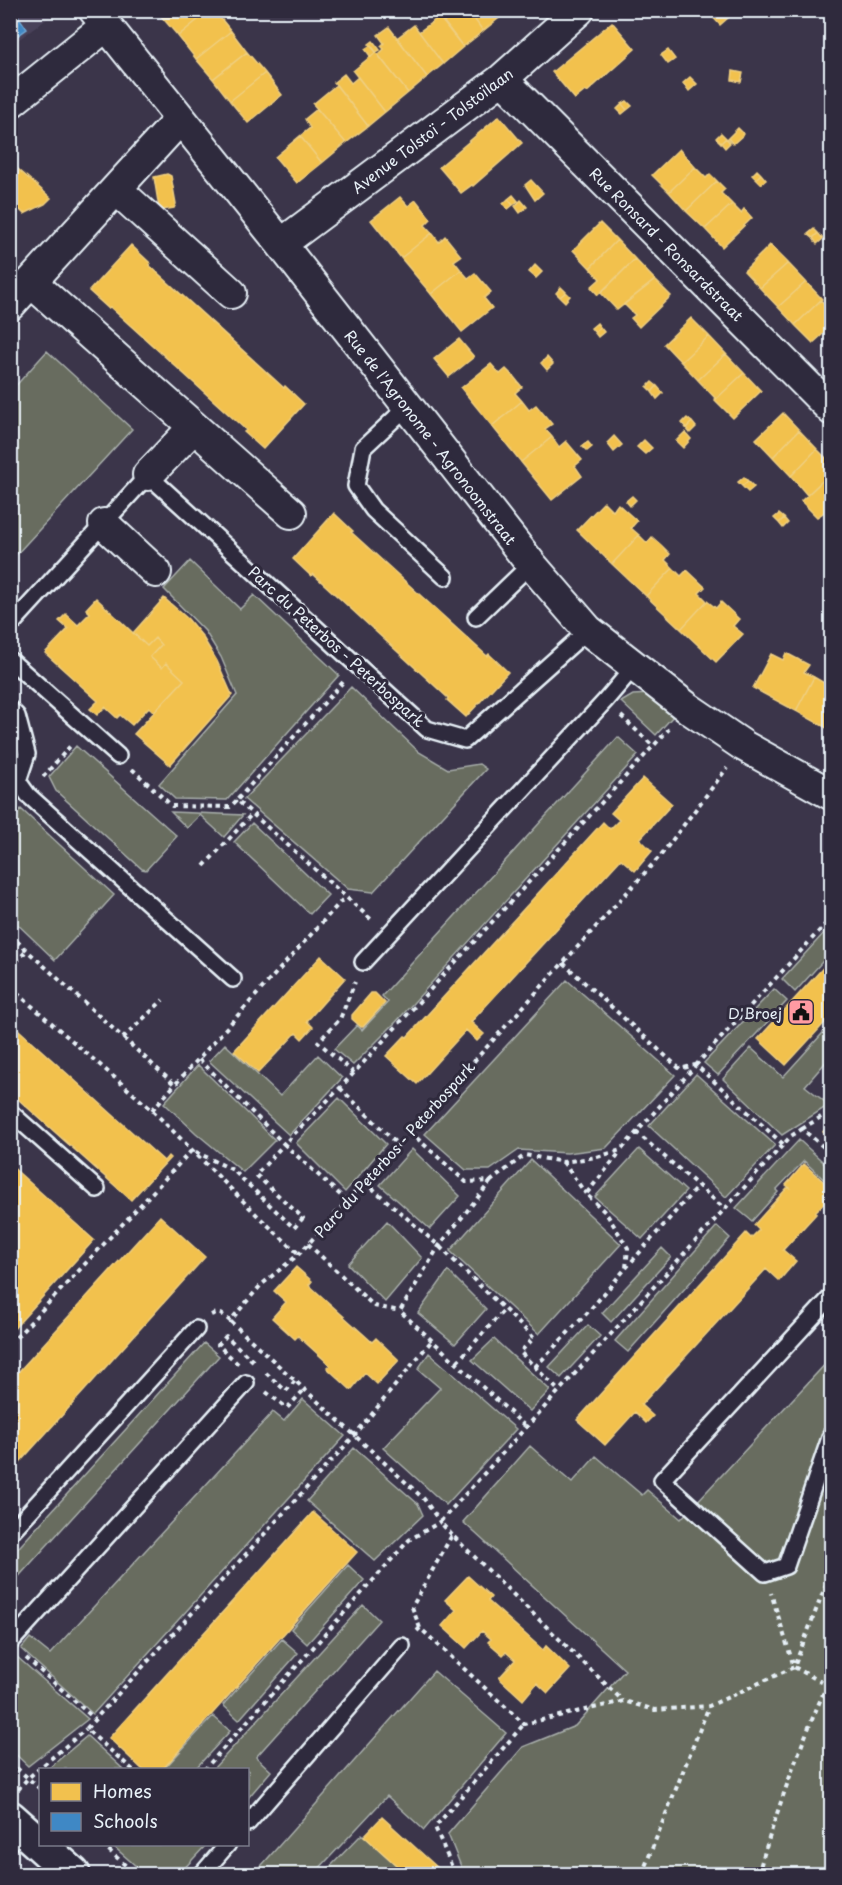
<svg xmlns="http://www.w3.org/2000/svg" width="842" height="1885" font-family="'Playpen Sans',sans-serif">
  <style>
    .built { fill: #4a425a }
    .green { fill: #676c5e; stroke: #a8aeab; stroke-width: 1.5 }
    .homes { fill: #f2c14e; stroke: #efcf81; stroke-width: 1.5 }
    .schools { fill: #3f88c5; stroke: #72a8d4; stroke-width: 1.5 }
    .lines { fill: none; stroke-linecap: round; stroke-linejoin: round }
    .lane-casing { stroke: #e8f1f8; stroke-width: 20 }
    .street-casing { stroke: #e8f1f8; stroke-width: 34 }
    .primary-casing { stroke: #e8f1f8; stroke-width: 38 }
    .path { stroke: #e8f1f8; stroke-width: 4; stroke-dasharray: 4.5 4.5; stroke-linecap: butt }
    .lane { stroke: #2f2a3d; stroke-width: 15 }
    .street { stroke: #2f2a3d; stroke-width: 30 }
    .primary { stroke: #2f2a3d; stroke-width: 33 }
    .labels { text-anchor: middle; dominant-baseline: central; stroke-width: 6; stroke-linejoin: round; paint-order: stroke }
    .street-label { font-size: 15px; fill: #e8f1f8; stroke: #2f2a3d }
    .poi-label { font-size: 15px; fill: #e8f1f8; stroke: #2f2a3d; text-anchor: end }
  </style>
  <rect width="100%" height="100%" fill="#3b354a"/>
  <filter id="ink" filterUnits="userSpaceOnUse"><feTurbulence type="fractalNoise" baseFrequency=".0167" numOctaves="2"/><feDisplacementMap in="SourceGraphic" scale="12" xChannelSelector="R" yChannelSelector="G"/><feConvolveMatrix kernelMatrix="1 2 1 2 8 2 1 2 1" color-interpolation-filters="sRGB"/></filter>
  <g filter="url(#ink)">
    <path class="built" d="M11,11l47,-1v1l-47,34z"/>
    <path class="green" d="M47,351l85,78 -117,127 -5,-4 1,-161z
      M190,561l50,48 14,-14 85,80 -112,125 -52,-1 -16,-15 78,-89 -16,-38 -16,-26 -41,-42z
      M351,687l68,65 29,17 31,-5 7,5 -113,123 -25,-3 -104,-90z
      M651,694l24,20 -19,21 -35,-33 12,-7z
      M618,737l20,18 -242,267 -43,43 -19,-16 23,-24 5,5 26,-28 -6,-6z
      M76,746l101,90 -31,34 -4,-1 -86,-78 -7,-14z
      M21,809l93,86 -59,65 -44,-42v-96z
      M171,812l72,3 -19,22 -24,-22 -13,13z
      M252,823l76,72 -18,19 -76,-72z
      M824,933l7,6v13l-36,40 -13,-13z
      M567,980l108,95 -69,73 -39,5 -48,-3 -29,20h-24l-41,-36z
      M774,989l13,12 -69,74 -14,-12z
      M831,1024v32l-26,30 24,19 -47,30 -59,-56 28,-31 32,29z
      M225,1044l55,52 38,-41 24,23 -53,57 -80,-74z
      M198,1065l77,75 -32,32 -47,-39 -32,-30z
      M696,1074l79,71 -49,52 -77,-71z
      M339,1098l47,46 -41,48 -49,-49z
      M799,1140l32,29v17l-27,-25 -28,29 2,2 -26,29 -16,-13z
      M412,1149l48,47 -30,33 -50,-44z
      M639,1149l47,42 -44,48 -47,-42z
      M531,1160l90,84 -82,90 -89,-83z
      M387,1221l35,37 -37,44 -37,-38z
      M717,1226l13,12 -102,114 -13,-11z
      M662,1248l9,9 -60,65 -9,-9z
      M448,1271l38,38 -31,35 -37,-31z
      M588,1325l12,11 -39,42 -12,-11z
      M494,1339l56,51 -20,21 -58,-51z
      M204,1343l15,13 -208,229v-29z
      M429,1353l87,76 -70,76 -63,-57 57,-60 -22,-19z
      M831,1358v516h-367l-16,-40 75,-87 52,-21 50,-56 -162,-148 67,-76 42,37 24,-27 46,39 5,-5 34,29z
      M303,1399l42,37 -252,278 -72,-65 9,-11 20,16 223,-242 11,9z
      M354,1448l64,56 5,11 -48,46 -68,-60z
      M348,1565l16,15 -57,64 -16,-15z
      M363,1605l16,15 -123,137 15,14 -23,27v-28l-35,-1z
      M282,1639l16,14 -59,67 -16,-15z
      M16,1656l72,63 -60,47 -17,-16v-88z
      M434,1671l72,62 -82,97 -37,-34 -73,78h-60z
      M213,1716l17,15 -35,38h-31z
      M87,1736l36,33h-75z
      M362,1834l44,40h-83z
      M112,1845h94l-27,29h-34z"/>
    <path class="homes" d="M168,10h42l-32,26 -17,-20z
      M210,10h4l17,21 -35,28 -18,-23z
      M435,10h33l15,21 -20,16z
      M468,10h31l4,5 -20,16z
      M499,10h14l-9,6z
      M717,10h5l6,8 -8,7 -9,-10z
      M439,17l24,30 -20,17 -24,-32z
      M612,22l23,27 -48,43 -2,-1 -10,8 -23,-27z
      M414,25l29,39 -16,13 -30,-39z
      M389,27l38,50 -19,16 -30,-38 6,-6 -3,-3 3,-3 -6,-8z
      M231,31l16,21 -34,27 -17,-20z
      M373,41l7,9 -4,2 -7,-8z
      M371,45l5,7 -5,5 -6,-8z
      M668,50l7,9 -7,5 -7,-9z
      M247,52l18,21 -35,28 -17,-22z
      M376,52l32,41 -23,19 -32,-41z
      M733,71l10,2 -2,9 -9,-2z
      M265,73l17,22 -34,28 -18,-22z
      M344,74l7,9 7,-6 27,35 -17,14 -34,-44z
      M690,77l7,7 -8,7 -6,-8z
      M336,85l32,41 -22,17 -33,-39z
      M627,101l5,5 -5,4 -5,-6z
      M622,104l5,6 -5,4 -5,-5z
      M317,109l29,34 -24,20 -22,-27 10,-8 -5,-9z
      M499,116l23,27 -49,43 -1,-1 -11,8 -22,-26z
      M738,128l6,6 -11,10 -5,-6z
      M721,133l5,5 -5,5 -5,-5z
      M300,136l22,27 -25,20 -22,-26z
      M726,138l4,5 -5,5 -4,-5z
      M679,149l16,18 -26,25 -17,-17z
      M11,163l40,35 -6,6 -21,10 -5,-5 -9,9z
      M695,167l11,11 4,-4 7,7 -31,30 -17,-19z
      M757,170l4,4 -5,5 -4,-4z
      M167,174l4,2 5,28 -2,4 -12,2 -3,-2 -5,-31z
      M761,174l5,6 -5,4 -5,-5z
      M531,180l12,13 -8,7 -10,-15z
      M717,181l8,8 -4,4 11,11 -27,25 -19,-18z
      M513,195l5,6 -5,4 -5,-6z
      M400,197l8,9 8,-6 15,19 -6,6 7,8 -31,25 -30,-38z
      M508,199l5,6 -5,4 -5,-5z
      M521,200l6,7 -7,6 -5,-7z
      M732,204l9,9 3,-4 8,9 -30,29 -17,-18z
      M600,223l17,17 -27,28 -17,-18z
      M814,229l4,4 -5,5 -5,-4z
      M432,233l7,9 6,-6 16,20 -7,5 7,9 -30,24 -30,-36z
      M818,233l5,6 -6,5 -4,-6z
      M617,240l18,19 -37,36 -7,-8 9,-8 -10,-11z
      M131,245l19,18 -1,2 135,123 1,-2 19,18 -41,45 -19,-17 2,-2 -136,-123 -2,1 -19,-17z
      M770,245l18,18 -28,25 -16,-17z
      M635,259l20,21 -38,30 -16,-17z
      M788,263l18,19 -28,25 -18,-19z
      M535,265l7,7 -6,6 -7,-6z
      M461,270l7,8 7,-5 16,19 -7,6 8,10 -30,24 -31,-38z
      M655,280l16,16 -32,31 -8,-9 4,-3 -11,-11z
      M806,282l16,17 -27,26 -17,-18z
      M561,287l5,5 -6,5 -4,-4z
      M566,292l4,4 -5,6 -5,-5z
      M821,300l8,9 3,-3v20l-19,17 -18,-18z
      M691,318l18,18 -28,26 -17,-18z
      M597,323l3,4 -5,6 -4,-5z
      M600,327l4,5 -6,5 -3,-4z
      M709,336l17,18 -28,26 -17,-18z
      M459,339l15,18 -25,20 -15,-18z
      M726,354l18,19 -28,26 -18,-19z
      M547,357l6,7 -6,6 -6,-7z
      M491,364l9,10 6,-5 8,8 8,10 -7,6 7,8 -30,25 -31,-38z
      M744,373l17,18 -28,27 -18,-18z
      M652,382l5,4 -5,6 -5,-5z
      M657,386l6,7 -6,6 -5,-7z
      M522,401l7,9 7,-5 16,19 -7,5 7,8 -31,25 -29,-36z
      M783,413l16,17 -26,27 -17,-18z
      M687,418l5,4 -6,6 -4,-5z
      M692,422l4,5 -6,6 -4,-5z
      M799,430l18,19 -26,27 -18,-19z
      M685,432l6,7 -8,9 -7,-7z
      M614,436l8,9 -8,7 -7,-9z
      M552,437l7,10 7,-6 16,19 -7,6 7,10 -30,24 -31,-38z
      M644,440l8,8 -7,6 -8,-7z
      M588,442l4,5 -5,4 -5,-5z
      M817,449l15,15v8l-25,23 -16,-19z
      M832,472v35l-15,10 -16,-16z
      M744,477l4,4 -6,5 -4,-4z
      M748,481l6,6 -6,5 -6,-6z
      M632,496l4,4 -6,6 -4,-5z
      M604,502l9,9 5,-7 19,17 -6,7 8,7 -27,29 -35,-34z
      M334,513l19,18 -2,1 136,124 2,-2 19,18 -42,45 -19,-17 1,-2 -135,-124 -2,2 -18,-17z
      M779,514l5,4 -5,5 -5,-5z
      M784,518l4,5 -5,5 -4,-5z
      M639,535l8,8 5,-6 9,8 9,9 -5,6 8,8 -27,28 -34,-32z
      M673,568l8,8 6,-6 18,17 -6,6 8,8 -26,28 -35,-33z
      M96,598l51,48 8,-8 6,7 -11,12 12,11 4,-5 18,17 -30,32 -5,-5 -17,18 -12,-10 -3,3 -12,-11 -8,8 -7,-6 8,-8 -53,-48 23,-24 -9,-8 7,-7 12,11 12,-12 -4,-4z
      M164,598l24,21 14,17 15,25 15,34 -62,70 -36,-31 50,-54 -18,-17 -4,5 -12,-11 11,-12 -6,-7 -8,8 -14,-13z
      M707,601l9,7 5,-6 18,17 -6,7 10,8 -27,28 -35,-33z
      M786,653l23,12 -5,7 10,5 -18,34 -43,-23 18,-34 12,6z
      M828,675l4,2v54l-36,-20 18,-34 10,6z
      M643,778l29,26 -32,35 12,12 -17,20 -14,-12 -150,163 13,12 -7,7 -11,-11 -49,54 -31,-28 19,-20 2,1 196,-215 7,7 9,-9 -8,-7z
      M321,956l24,22 -38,43 6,6 -11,12 -6,-6 -38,40 -24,-22z
      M832,958v57l-46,50 -28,-26z
      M371,993h4l10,10 -22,24h-2l-9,-8v-4z
      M10,1022l154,139 4,-5 2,2 -39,42 -121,-108z
      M831,1121h1v19l-9,-8z
      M804,1164l28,25v7l-16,15v3l-33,36 13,11 -17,20 -13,-12 -125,136 12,11 -7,7 -11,-11 -30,33 -28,-25 169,-187 5,5 8,-8 -5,-5 33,-37h3l-4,-3z
      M10,1165l84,75 -84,93z
      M160,1216l45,41 -195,216v-92z
      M296,1267l16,14 -3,4 63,57 4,-4 23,22 -22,24 -12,-11 -14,17 -24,-22 3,-3 -32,-29 -3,3 -23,-21 14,-16 -12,-11z
      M313,1512l44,40 -195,218h-19l-34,-32z
      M468,1576l23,21 -3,4 55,49 3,-4 24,23 -22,24 -11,-10 -14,17 -24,-22 16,-18 -9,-8 -3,3 -15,-13 3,-3 -9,-8 -16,17 -24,-22 14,-16 -11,-10z
      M382,1817l57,52 -5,5h-28l-42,-38z"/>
    <path class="schools" d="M10,10h4l13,19 -17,12z"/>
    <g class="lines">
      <defs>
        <path id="lane" d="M408,406l-45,42 -7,38 17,24 72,67
          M476,617l55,-53
          M10,626l138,-151 279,254 38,11 123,-110
          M10,660l108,96
          M10,709l7,7 10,38 -9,27 -8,8
          M18,781l10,14 205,184
          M363,962l242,-261 29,-34
          M10,1112l87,77
          M832,1296l-170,184 103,93 21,-7 46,-134
          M10,1533l186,-204
          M10,1643l236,-260
          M248,1823l154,-177
          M202,1874l26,-30"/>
        <path id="street" d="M94,10l187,234 250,320 57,66 100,78 56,38 88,49
          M502,79l330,331
          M10,103l96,-77
          M116,189l115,104
          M281,244l221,-165 77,-69
          M31,282l260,231
          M10,305l170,-186
          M148,475l46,-48
          M104,524l52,48"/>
        <path id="primary" d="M10,1818l63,56"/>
      </defs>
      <use href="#lane" class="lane-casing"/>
      <use href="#street" class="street-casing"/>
      <use href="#primary" class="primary-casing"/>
      <path class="path" d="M343,682l-106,118 136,121
        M621,716l32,30
        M132,769l40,37 58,1 7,-7
        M43,777l29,-33
        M204,866l48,-52
        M10,935l164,149
        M563,963l117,106 15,-4
        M10,969l17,-19
        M10,987l142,123 108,108 39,36
        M123,1038l40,-38
        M354,1073l-36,-31 22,-23 15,-37
        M340,1088l58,57
        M152,1110l193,-213
        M802,1129l30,-19
        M410,1132l56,50 25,-1 34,-26 38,7 34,-5 24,-7 75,-85
        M636,1132l89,77
        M783,1144l-87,-79 136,-148
        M563,1162l23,32
        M491,1181l-52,65 -39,65 126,116
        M365,1182l74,64 95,92 -14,14 39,39
        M347,1201l-63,-57 56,-56 329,-359
        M308,1244l66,62 26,5
        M626,1268l72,-82
        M211,1315c9,-4 12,0 19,6l31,-36 38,-31 362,-399 66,-87
        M10,1344l182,-194 41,20 61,58 9,-10 -47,-43 28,-31 -86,-86
        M457,1362l47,-52
        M238,1364l-20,-19 8,-9 28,26
        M535,1367l54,-56 37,-43 2,-20 -22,-35 -20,-19 35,-43
        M266,1373l20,18 9,-10
        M266,1392l21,16 17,-18
        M452,1535l-12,-13 351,-386 11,-7 30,25
        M420,1628l-8,-21 40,-72 171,166
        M417,1631l3,-3 104,96 100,-23 31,9 54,-4 85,-39 38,-98
        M26,1658l69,61
        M10,1762l30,27
        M133,1770l-47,-41 268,-293 79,-97
        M204,1770l205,-230 31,-18 -16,-23 -194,-178
        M18,1790l10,-12 58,-49
        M102,1844l33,30
        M455,1874l-20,-47 89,-103
        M642,1874l67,-168
        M758,1874c19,-64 41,-127 69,-189l-33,-18 -23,-74"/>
      <use href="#lane" class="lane"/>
      <use href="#street" class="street"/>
      <use href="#primary" class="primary"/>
    </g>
  </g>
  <defs>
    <symbol id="civic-square" viewBox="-11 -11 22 22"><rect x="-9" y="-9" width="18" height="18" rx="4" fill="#ff9aa2" stroke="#2f2a3d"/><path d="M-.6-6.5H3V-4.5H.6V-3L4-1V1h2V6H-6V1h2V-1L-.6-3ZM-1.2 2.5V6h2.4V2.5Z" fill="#111"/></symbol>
  </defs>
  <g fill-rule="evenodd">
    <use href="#civic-square" x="786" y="997" width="30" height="30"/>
  </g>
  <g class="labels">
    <g class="street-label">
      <text transform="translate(432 130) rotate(-37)">Avenue Tolstoï - Tolstoïlaan</text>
      <text transform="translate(667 244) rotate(45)">Rue Ronsard - Ronsardstraat</text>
      <text transform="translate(431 437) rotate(52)">Rue de l'Agronome - Agronoomstraat</text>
      <text transform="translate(337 646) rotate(42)">Parc du Peterbos - Peterbospark</text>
      <text transform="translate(394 1149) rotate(-48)">Parc du Peterbos - Peterbospark</text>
    </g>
    <g class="poi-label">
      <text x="782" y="1012">D'Broej</text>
    </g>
  </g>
  <rect width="842" height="1885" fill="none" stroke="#2f2a3d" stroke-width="36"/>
  <rect x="18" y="18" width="806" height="1849" fill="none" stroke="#e8f1f8" stroke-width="2" filter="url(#ink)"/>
  <rect x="39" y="1768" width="210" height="78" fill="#2f2a3d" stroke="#797a88" stroke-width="1.5"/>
  <rect x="51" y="1783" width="30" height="18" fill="#f2c14e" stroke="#797a88" stroke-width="1.5"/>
  <text x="93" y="1798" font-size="18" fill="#e8f1f8">Homes</text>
  <rect x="51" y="1813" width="30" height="18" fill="#3f88c5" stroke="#797a88" stroke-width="1.5"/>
  <text x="93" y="1828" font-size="18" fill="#e8f1f8">Schools</text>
</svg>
